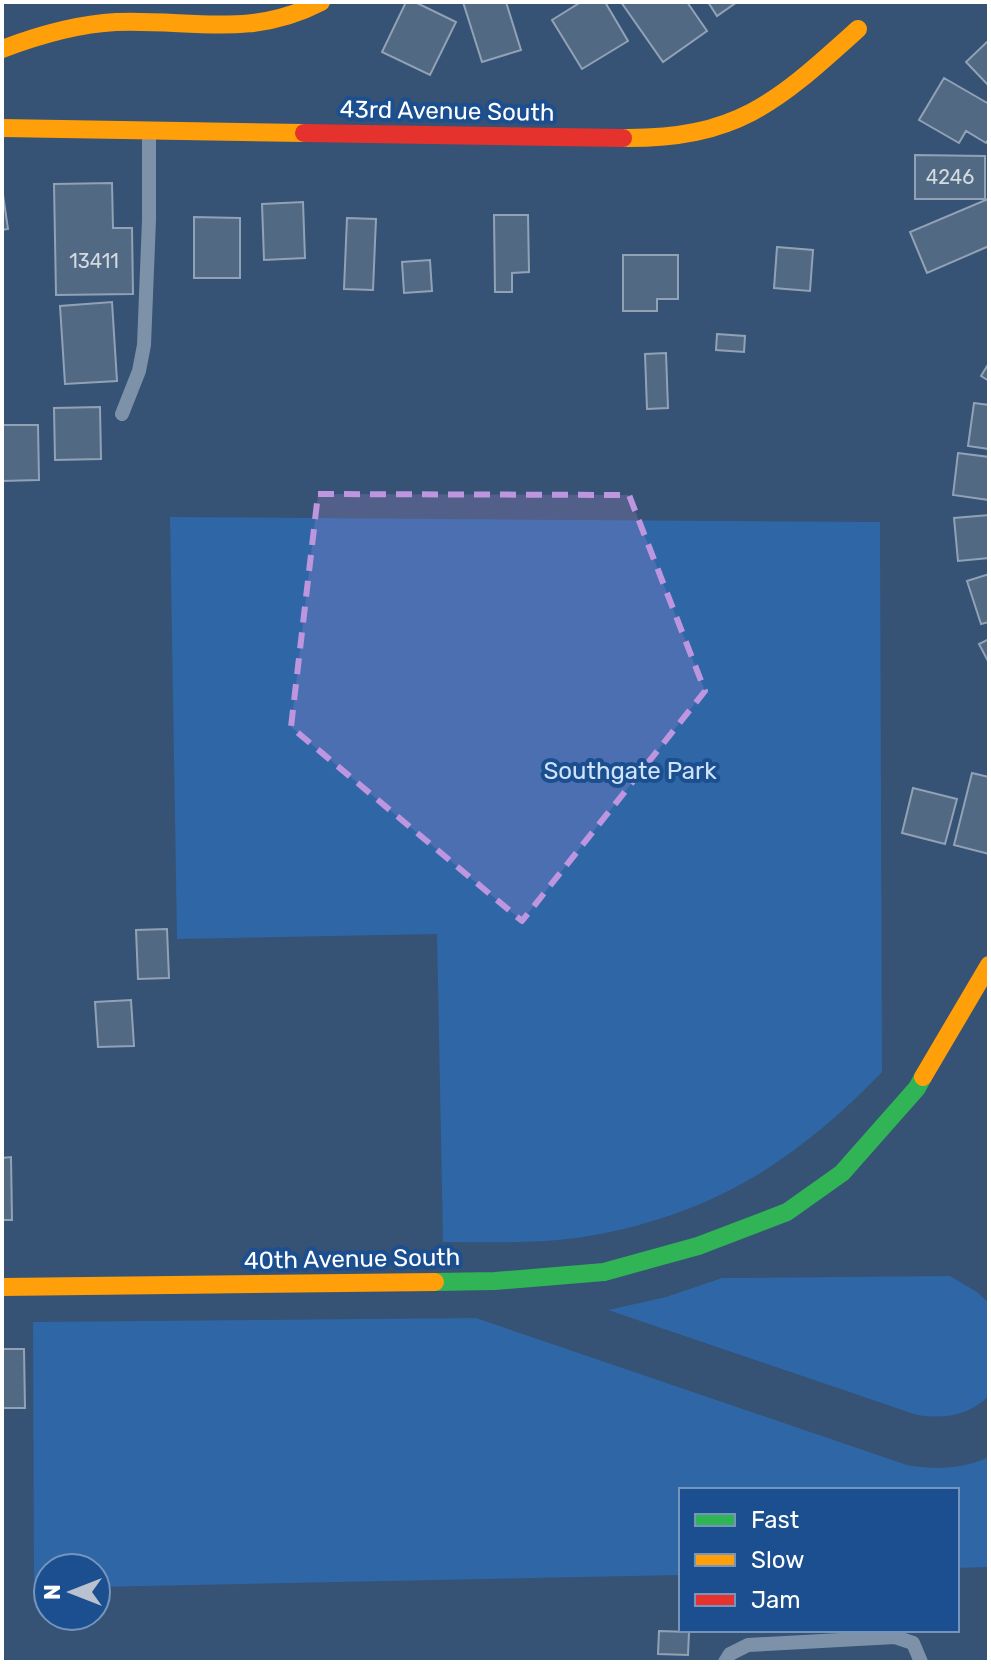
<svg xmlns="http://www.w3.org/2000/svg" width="991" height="1664" font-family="Rubik,sans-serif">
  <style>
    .green { fill: #2f66a5 }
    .building { fill: #526984; stroke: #92a2b6; stroke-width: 2 }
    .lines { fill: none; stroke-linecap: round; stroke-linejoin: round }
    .lane { stroke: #7d92a8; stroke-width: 14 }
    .fast { stroke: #30b455; stroke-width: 18 }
    .slow { stroke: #ff9f0a; stroke-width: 18 }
    .jam { stroke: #e5322d; stroke-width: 18 }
    .marked { fill: #bd96df; fill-opacity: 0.2; stroke: #bd96df; stroke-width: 6; stroke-dasharray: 16 10; stroke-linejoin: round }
    .labels { text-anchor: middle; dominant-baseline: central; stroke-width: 8; stroke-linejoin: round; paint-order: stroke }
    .number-label { font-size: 20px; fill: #d4dae0 }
    .street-label { font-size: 24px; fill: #fff; stroke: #1b4f8f }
    .park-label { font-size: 24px; fill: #cfe3fa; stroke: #1b4f8f }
  </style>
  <rect width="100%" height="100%" fill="#365274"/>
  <path class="green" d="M170,517l710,5 2,550c-88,91 -172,144 -299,165 -45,7 -93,5 -140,5l-6,-308 -260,5z
    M950,1276l27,16 12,11v93c-22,20 -43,23 -72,19l-309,-105 58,-13 56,-19z
    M476,1318l431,147c29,5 55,4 82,-8v110l-32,1v-78h-276v85l-585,12v-19h-48v20h-14l-1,-266z"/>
  <path class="building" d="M406,2h9l41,20 -26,53 -48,-23z
    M463,2h43l15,48 -39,12z
    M581,2h24l23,39 -46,28 -30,-49z
    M621,2h66l20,29 -44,31z
    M708,2h29l-20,14z
    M989,40v46l-23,-24z
    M944,78l45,26v34l-3,5 -20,-12 -7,12 -40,-23z
    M915,155l70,1v43h-70z
    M112,183l1,45h19l1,66 -77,1 -2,-111z
    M2,188l6,41 -6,1z
    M988,199l1,47 -62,27 -17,-41z
    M303,202l2,56 -41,2 -2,-56z
    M494,215h34l1,57 -17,1v19h-17z
    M194,217l46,1v60h-46z
    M347,218l29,1 -3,71 -29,-1z
    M777,247l36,3 -3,41 -36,-3z
    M623,255h55v44h-21v12h-34z
    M430,260l2,31 -28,2 -2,-31z
    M112,302l5,79 -52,3 -5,-78z
    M717,334l28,2 -1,16 -28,-2z
    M666,353l2,55 -21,1 -2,-55z
    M989,363v18l-8,-5z
    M974,403l15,2v44l-21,-3z
    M100,407l1,52 -46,1 -1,-52z
    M2,425h36l1,55 -37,1z
    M958,453l31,4v43l-36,-5z
    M989,515v43l-31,3 -4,-43z
    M989,574v48l-8,2 -14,-43z
    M989,639v24l-10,-19z
    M972,773l17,4v77l-35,-9z
    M913,788l44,11 -12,45 -43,-11z
    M167,929l2,49 -31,1 -2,-49z
    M131,1000l3,46 -36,1 -3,-45z
    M11,1157l1,63h-10v-62z
    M2,1349h22l1,59h-23z
    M659,1631l30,1 -1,23 -30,-1z"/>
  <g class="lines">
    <path class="lane" d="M122,414l17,-43 5,-26 5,-125v-86
      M725,1662l5,-8 18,-9 147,-8 18,6 8,19"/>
    <path class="fast" d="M435,1282l60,-1 109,-9 94,-26 89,-34 55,-39 75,-85 6,-11"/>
    <path class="slow" d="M2,49c37,-14 74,-25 114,-27 75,-3 134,17 205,-20
      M2,128l302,5
      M623,138c115,1 154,-36 235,-109
      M923,1077l66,-112
      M2,1287l433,-5"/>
    <path class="jam" d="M304,133l319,5"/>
  </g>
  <path class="marked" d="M318,494l311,1 76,196 -183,230 -231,-194z"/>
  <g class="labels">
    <g class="number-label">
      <text x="950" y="177">4246</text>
      <text x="94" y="261">13411</text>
    </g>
    <g class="street-label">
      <text transform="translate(447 111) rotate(1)">43rd Avenue South</text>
      <text transform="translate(352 1259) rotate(-1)">40th Avenue South</text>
    </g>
    <g class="park-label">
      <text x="630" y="771">Southgate Park</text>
    </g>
  </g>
  <rect width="991" height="1664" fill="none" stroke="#ffffff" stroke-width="8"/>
  <rect x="679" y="1488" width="280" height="144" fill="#1b4f8f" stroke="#7695bc" stroke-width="2"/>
  <rect x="695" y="1514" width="40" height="12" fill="#30b455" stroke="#7695bc" stroke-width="2"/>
  <text x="751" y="1528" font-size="24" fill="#ffffff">Fast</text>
  <rect x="695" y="1554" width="40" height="12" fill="#ff9f0a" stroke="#7695bc" stroke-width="2"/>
  <text x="751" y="1568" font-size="24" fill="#ffffff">Slow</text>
  <rect x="695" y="1594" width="40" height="12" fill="#e5322d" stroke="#7695bc" stroke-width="2"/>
  <text x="751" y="1608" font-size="24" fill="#ffffff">Jam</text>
  <g transform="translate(72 1592) rotate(270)"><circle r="38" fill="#1b4f8f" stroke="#7695bc" stroke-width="2"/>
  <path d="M0-6L14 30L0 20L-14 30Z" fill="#b9c2ce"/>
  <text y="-12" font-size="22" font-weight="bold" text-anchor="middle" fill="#ffffff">N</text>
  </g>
</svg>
